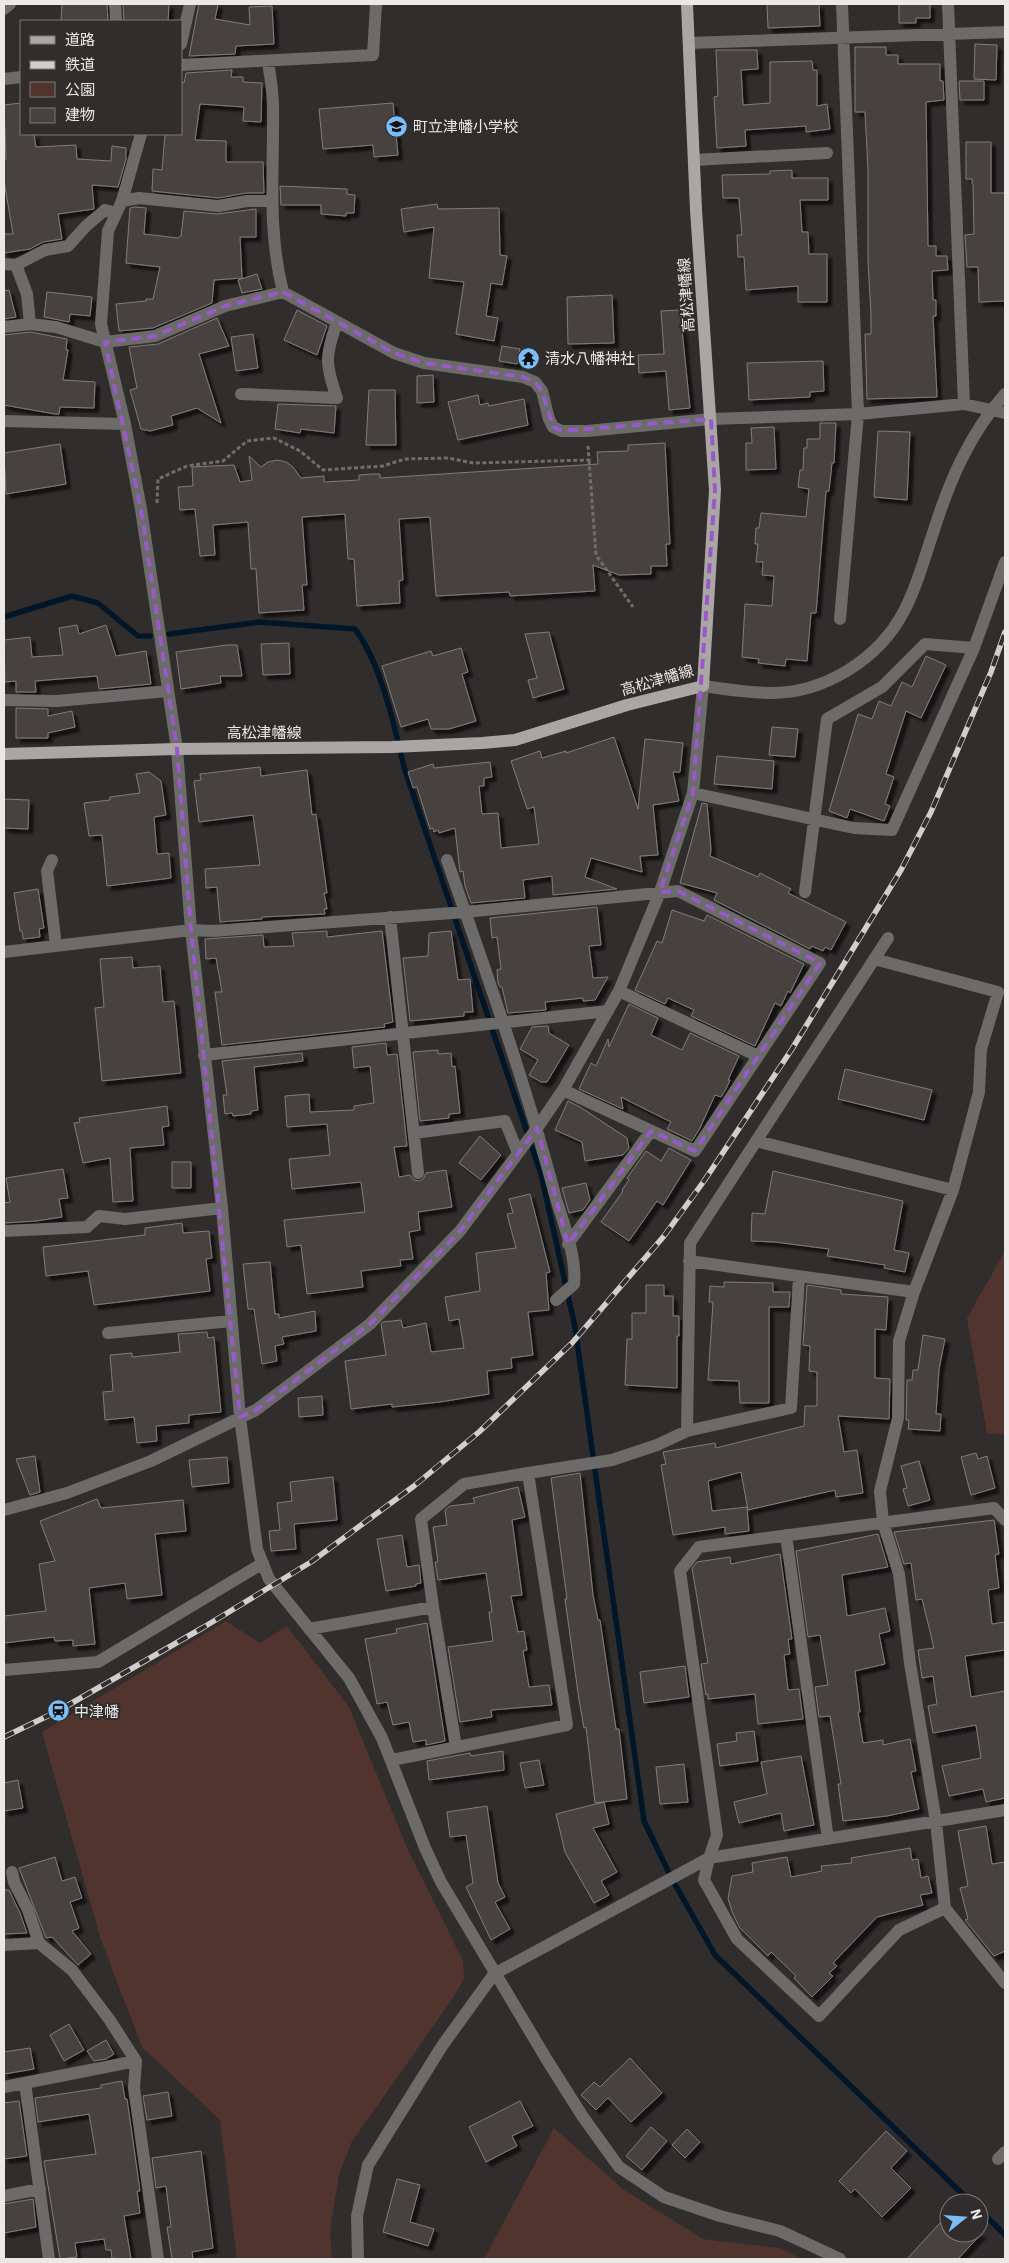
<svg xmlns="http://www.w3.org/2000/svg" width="1009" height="2263" font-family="'IBM Plex Sans','Noto Sans JP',sans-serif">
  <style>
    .green { fill: #51342e }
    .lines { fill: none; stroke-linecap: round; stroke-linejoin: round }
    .stream { stroke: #011729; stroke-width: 5.5 }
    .building { fill: #464241; stroke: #817c7b; filter: url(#shadow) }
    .path { stroke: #716d6c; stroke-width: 3; stroke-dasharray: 4 2.5; stroke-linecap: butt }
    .minor { stroke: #6d6a6a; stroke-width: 12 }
    .major { stroke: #aba6a5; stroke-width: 12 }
    .rail-casing { stroke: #d1cecd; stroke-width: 5.5 }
    .rail { stroke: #312d2c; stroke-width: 4; stroke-dasharray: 11; stroke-linecap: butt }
    .minor-bridge { stroke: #6d6a6a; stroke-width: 12 }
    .marked { fill: none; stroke: #975bc9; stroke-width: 4; stroke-dasharray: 10 6; stroke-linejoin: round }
    .labels { text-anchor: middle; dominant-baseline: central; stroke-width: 4; stroke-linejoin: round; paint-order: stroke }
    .poi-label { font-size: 15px; fill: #ebe8e8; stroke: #312d2c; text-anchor: start }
    .street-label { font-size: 15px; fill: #ebe8e8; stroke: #312d2c }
  </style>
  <defs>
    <filter id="shadow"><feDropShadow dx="4.5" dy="4.5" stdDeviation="1" flood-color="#0009"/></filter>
  </defs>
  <rect width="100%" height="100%" fill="#312d2c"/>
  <path class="green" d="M1005,1251v183h-18l-20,-116z
    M226,1621l34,22 27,-17 62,81 56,136 58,118 1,17 -11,20 -102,145 -12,32 -9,56 2,28h-95l-17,-139 -78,-73 -42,-110 -58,-205z
    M554,2128l70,62 79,49 77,9 21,11h-317z"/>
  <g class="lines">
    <path class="stream" d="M4,617l68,-21 26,7 40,33h12
      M169,634l90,-12 96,7c26,35 39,95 49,138l137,407 34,153 69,494 28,58 43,76 257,248
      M979,2209l26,26"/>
  </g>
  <path class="building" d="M62,4h45l1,17h-47z
    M123,4h46l-1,17h-44z
    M199,4h19l-3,15 35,6 -1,-18 23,-1 2,38 -38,2 -1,8 -46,2z
    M767,4h52l1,22 -52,2z
    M899,4h31v14h-14v5h-17z
    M975,44l22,1 -1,35 -22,-1z
    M855,47h31v8h12v9h42v17h3l1,19 -18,2 2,144h8v10h11l1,14 -16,1 1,29h3v16h-3l4,81 -70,2 -2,-65h6v-18l-3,-56v-91l-3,-57h-10z
    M716,50h41l1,19 -17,1 2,35 27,-2v-41l42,-1 1,9h4v36l10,-2 3,25 -24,3v-6l-61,4 1,16 -29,2 -3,-51 4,-1z
    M232,70l-1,7h12v5l19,1 -1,39 -18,-1 1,-14 -44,-3 -5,36 31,1v21h37l1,31h-18l-28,5 -66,-7 1,-22 9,1 3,-36h16v-52l3,1 2,-10z
    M959,81h25v19h-24z
    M21,103v31h13l2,13 40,-2 1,14 34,2 1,-15 14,2v11l-8,28 -26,-2 2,24 -36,5 4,25 -19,3 -13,7 -26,4v-19h9l-9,-53v-22h2l-2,-54z
    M393,103l5,52 -24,2 -1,-12 -50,4 -4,-40z
    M966,142h25v51h14v108l-26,1 -1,-35h-11l-2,-32 9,-1 -1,-50h-1v-5h-6z
    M792,170v8h36v22h-28l2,32h6l1,22h18v48h-29v-16l-52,4 -2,-33h-6l-1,-22h5l-3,-37h-16l-1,-23 48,-1v-3z
    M280,186l67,3v5l8,1 -1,18h-8v3l-25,-2v-9h-40z
    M437,204l1,5 61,-1 1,47 7,1 -5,29 -11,-2 -5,33 12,2 -4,23 -38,-7 8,-52 -35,-4 5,-51 -30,5 -3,-23z
    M135,207l11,1 -2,26 34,4 3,-2 3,-25 33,3 39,-5v28h-16l2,41 -28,2 -2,23 -59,25 -34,3 -3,-27 30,-3v-2h7l7,-32 -34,-4 4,-55z
    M257,274l5,15 -20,4 -4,-13z
    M9,290l7,27 -12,2v-28z
    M47,292l45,5 -2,19 -20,-2 -1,8 -25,-5z
    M612,295l2,48 -46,1 -1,-47z
    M297,310l30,16 -10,29 -33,-15z
    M680,310l10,98 -21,2 -3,-39 -27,2 -1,-18 26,-1 -3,-43z
    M217,318l12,28 -30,8 22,69 -24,-15 -26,8 2,9 -23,6 -9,-2 -11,-39 7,-2 -8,-41 29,-3z
    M30,332l37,7 -1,11h2l-5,30 32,2 -1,26 -34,-1 -1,7h-4l-51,-9v-70z
    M253,334l5,34 -22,3 -5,-34z
    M502,346l18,3 -3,15 -18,-3z
    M823,361l1,30 -14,1v5l-61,3 -2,-37z
    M433,375l1,27 -17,1v-27z
    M369,390h26l1,55h-30z
    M478,395l2,10 8,-2 1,3 35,-7 4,26 -70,15 -10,-38z
    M278,404l58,2 -2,27 -33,-4 -1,4 -25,-4z
    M820,423h16l-2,40h-2l-3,28h-3l-10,122h-5l-4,48 -21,-2 -1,7 -27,-3 1,-4 -17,-2 3,-53 27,2 2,-30 -12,-1 1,-13h-7l2,-18h-3l1,-16h3l2,-15 45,4 3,-28 -11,-2 2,-17h3l1,-22h3v-9h13z
    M774,427l2,42 -30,1v-27h6l-1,-15z
    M878,431l32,1 -3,68 -33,-3z
    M665,443l5,101h-4l1,22h-16v8l-32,1 -26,-10 2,26 -85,5 -1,-4 -73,4 -6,-79 -31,2 4,61 -4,1 1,22 -43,3 -3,-47h-6l-3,-45 -43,3 5,68h-5l2,25 -45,3 -3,-44h-5l-3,-47 -35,3 2,30 -15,1 -5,-47 -15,1 -2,-23 15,-1 -1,-19 42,-2 6,17 12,-2 -3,-24 12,11 7,-5 9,-2 9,2 7,5 8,11 23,-2v6l35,-2v-5l14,-1h7v4l218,-14 -1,-12 31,-1v-6z
    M60,444l6,40 -60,10 -2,-41z
    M77,625l2,9 27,-9 10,31 30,-5 5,33 -52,5 -2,-13 -62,5 1,11h-20v-11l-11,1 -1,-42 26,-3 2,20 31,-2 -4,-27z
    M549,632l15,57 -31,9 -5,-18 9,-2 -12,-44z
    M289,643l1,31 -27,1 -2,-31z
    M227,645h10l5,31h-22l1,7 -40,6 -5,-37z
    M461,648l7,24 -6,2 14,47 -27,8h-18l-3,-10 -27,8 -19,-61 49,-15 2,5z
    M926,656l20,9 -25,53 -15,-7 -20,63 8,3 -9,27 5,2 -6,15 -34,-12 -3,9 -18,-7 29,-97 14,5 7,-18 12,5 11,-24 10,5z
    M16,708l32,1v7l24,-5 3,16 -27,6v5h-32z
    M772,727l26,2 -3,28 -26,-2z
    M614,737l24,72 7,-70 38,4 -3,29h-7l6,29 -26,4 5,50 -18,1 2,16 -51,-14 -6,19 32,12 -64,6 -1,-19 -29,4 2,18 -54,5 -6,-17 -2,-15 -3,1 -5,-44 -16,5 -1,-3 -4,2 -1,-4 -3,1 -13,-42 -4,1 -5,-16 25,-8 1,4 56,-6 2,15 -8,1v8h-5l3,28 16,-1 3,35 38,-4 -5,-37 -7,2 -16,-48 29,-10 2,7 24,-7v2z
    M717,756l57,5 -2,28 -58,-5z
    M260,767l1,9 46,-6 5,45 4,-1 11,79h-3l3,16h-3l1,5 -63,3v2l-42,3 -3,-35 -11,1 -1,-19 55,-4 -7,-50 -54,7 -5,-41 7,-1 -1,-6z
    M149,772l12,9 5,34 -12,2 3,37 12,-1 2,25 -64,8 -5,-51 -13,1 -5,-33 26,-3v-3l30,-4 -4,-19z
    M4,799l25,1 -1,29 -24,-1z
    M702,803l5,1 4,46 -1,6 48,21 2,-4 31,16 -3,4 58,29 -15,28 -6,-3 -2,4 -11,-5 -2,3 -96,-49 3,-7 -37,-10z
    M38,889l6,39 -5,1 1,8 -17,2 -1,-8h-2l-6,-38z
    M597,907l4,38 -12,1 4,32 15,-1 -13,23 -12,1v-3l-38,4 1,8 -38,3 -6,-26h-2l-2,-4 -1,-13 4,-1 -4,-32 -5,1 -2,-20z
    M672,910l32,11 3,-6 97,49 -14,29 -2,-2 -7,15 -6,-3 -20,43 -64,-30 3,-6 -26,-12 -3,6 -30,-14 22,-49 5,2z
    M327,931v6l55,-6 11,91 -9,2 1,3 -163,18 -7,-53h7l-6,-34 -10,1 -1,-20 58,-4 1,12 30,-1 -2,-13z
    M451,931l7,49 12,-1 3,33h-9v4l-54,5 -7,-63 25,-2 1,-23z
    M132,957l1,11 27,-2 3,36 11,-1 7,72 -79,8 -7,-73 9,-1 -4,-48z
    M629,1004l29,14 -7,17 31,15 8,-17 49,23 -11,24h2l-4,9 -5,8 -6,-2 -16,35 -7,11 -25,-12 4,-7 -50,-25 2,12 -44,-20 12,-26 5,3 12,-27 1,8z
    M548,1026l1,7 20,12 -22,37h-6l-12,-7 9,-15 -18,-11 12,-22z
    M386,1043l1,12 10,-1 10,92 -13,1 5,30 11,-2 4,5 5,1 4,-2 3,-6 20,-3 6,37 -34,5 2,18 -11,2 4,27 -13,1 1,6 -40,5 2,16 -56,7 -6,-49 -14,2 -3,-27 81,-8 -4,-30 -69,7 -3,-30 41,-4 -3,-31 -40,3 -2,-31 24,-2 1,18 44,-2v-4l20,-3 -4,-37 -16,2 -2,-21z
    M438,1050v4l13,-1 1,14 3,-1 5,47 -11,1v4l-29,3 -7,-69z
    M302,1053l1,8 -49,6 4,43 -7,1v3l-18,2 -1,-3 -7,1 -2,-19h4l-5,-34z
    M845,1069l87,21 -8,30 -86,-21z
    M568,1101l12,6 47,31 2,10 -6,7 -38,6 -3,-19 -27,-12z
    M167,1106l2,20 -7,1 2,18 -34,3 3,53 -20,1 -3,-44 -27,5 -9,-40 6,-1 -1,-4z
    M480,1136l21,19 -20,25 -22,-17z
    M669,1148l22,12 -28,45 -6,-4 -28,40 -28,-19 22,-31 -1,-1 7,-10 -2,-2 19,-27 15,10z
    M172,1162h19v26h-19z
    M63,1169l5,29 -9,1 3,18 -26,4 -32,2v-20l6,-1 -4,-24z
    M773,1171l130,30 -9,49 15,3 -4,19 -21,-4 1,-3 -58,-9 2,-7 -54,-7 -24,-1 1,-28 13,1z
    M586,1183l4,17 -7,10 -14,3 -7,-25z
    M530,1194l20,78 -4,1 3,37 -21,2 5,43 -22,3 1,10 -25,3 2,23 -49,8 -48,5v-3l-41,5 -6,-48 41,-6 -5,-31 2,-2 18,-2 2,8 23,-5 5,29 33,-4 -5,-29 -10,2 -4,-24 35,-6 -4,-38 40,-5 -9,-34 6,-1 -4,-14z
    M182,1223l1,10 26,-2 3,27 -6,1 4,32 -116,14 -6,-34 -42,5 -3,-29 102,-12v-7z
    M270,1262l5,52h4v4l36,-7 1,20 -34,6 2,7 -9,2 2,15 -15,3 -8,-55h-6l-5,-45z
    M724,1282l49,1v9h17l-1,15h-20v96h-29l-1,-22 -31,-1 5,-78h-4l1,-16 14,1z
    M646,1285h18v11h9v20h6v20h-2v52l-52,-3 2,-46h5v-26h14z
    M807,1285l34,5v4l47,3 -2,33 -11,-1v49l15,1 -1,40 -51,-3 6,36 13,-2 6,43 -27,4 -1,-7 -87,20 -7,-38 -33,9 4,30 35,-4 2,24 -24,3v-7l-52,8 -12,-70 5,-1 -3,-12 52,-9 1,5 88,-22 1,-20h12v-34l-8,-1 1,-25 -7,-1z
    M207,1332l1,6 6,-1 7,75 -32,3v8l-33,3 1,15 -20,2 -3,-26 -29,3 -2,-28 10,-1 -3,-36 22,-2v4l48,-5 -2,-18z
    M923,1335l22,4 -6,30 -3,45h5l-1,17 -32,-2 1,-9h-3l1,-40h5l1,-10h5z
    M322,1396l1,19 -24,2 -1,-19z
    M976,1453l2,6 9,-3 8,32 -24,7 -10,-38z
    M35,1456l5,36 -10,3 -14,-36z
    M227,1457l2,26 -37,4 -3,-27z
    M919,1461l11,39 -22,6 -5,-17 4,-1 -6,-22z
    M580,1473l13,122 5,25h2l16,109h3l8,70 -32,4 -9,-76 -2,1 -5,-28 -14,-101h2l-16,-121z
    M333,1477l4,43 -43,4 2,25 -25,2 -2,-20 11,-1 -3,-27 15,-2 -2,-19z
    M518,1487l7,30 -13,3 10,75 -11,1 7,36 6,-1 3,19 -4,1 6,36 20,-2 3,20 -61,5 1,7 -32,5 -12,-75 45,-6 -4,-29h3l-6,-39 -48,7 -3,-18h3l-5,-35 14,-2 -2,-15 5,-4 25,-3 -2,-5z
    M97,1499l4,9 82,-8 3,31 -31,3 7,61 -35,4 -2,-16 -36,5 6,56 -22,2v-6l-18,1 -1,-4 -50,6v-27l42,-5 -7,-47 16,-3 -15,-40z
    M994,1520l5,34 -4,1 4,33 -11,2 4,34 13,-2v28l-40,6 6,41 34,-6v107l-19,4 -3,-13 -34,7 -7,-30 39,-8 -5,-33 -43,8 -5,-27 9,-2 -4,-28 -11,2 -4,-28 16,-2 -12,-49 -6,1 -5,-37 -7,1 -10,-32z
    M878,1534l10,33 -46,8 5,41 38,-8 5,23 -11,3 6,30 -30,7 5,41h-2l5,31 20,-3v5l27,-6 6,32 -5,1 8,37 -32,7 -44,5 -5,-37h3l-11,-68 -11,1 -4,-30 13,-2 -8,-50 -12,2 -12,-86z
    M402,1535l5,32 12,-2 2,18 -5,1v2l-30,5 -9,-52z
    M780,1554l12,85h-4l2,15 -6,1 4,35 11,-1 4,30 -45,5 -3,-30 -47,5v-5l-2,1 -5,-31 7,-1 -16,-95 5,-6 33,-5 1,7z
    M427,1623l18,118 -19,4v-5l-13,2 -4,-20 -16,3 -6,-23 -10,2 -12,-65 32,-6 -1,-4z
    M685,1666l4,31 -45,6 -4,-31z
    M754,1731l4,30 -38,5 -3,-22 20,-3 -1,-8z
    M503,1751l1,19 -75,10 -2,-19 43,-8 1,3z
    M801,1756l13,69 -30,6 -3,-18 -42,10 -5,-21 33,-8 -6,-32z
    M539,1760l5,25 -19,3 -5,-25z
    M684,1764l4,38 -28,2 -4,-37z
    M18,1780l5,28 -19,3v-28z
    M604,1802l5,22 -16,4 24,44 -16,9 8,14 -15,8 -29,-51 -9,-38z
    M487,1806l11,77 7,14 -10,5 15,27 -19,11 -25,-53 7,-4 -7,-48 -16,2 -3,-25z
    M986,1826l6,38 13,-2v89l-11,5 -29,-36 3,-1 -8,-31 8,-2 -10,-55z
    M910,1848l2,12 6,-1 3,19 7,-2 4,17 -12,2 3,10 -46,12 -44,46 4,3 -8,7 4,3 -21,21 -18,-19 2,-2 -25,-24 -3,4 -28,-28 -7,-14 -5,-15 4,-23 21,-4 -1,-9 35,-6 4,20 31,-6 -1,-5 31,-3 -1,-5z
    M55,1857l7,24 13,-4 7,21 -12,4 9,26 -7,3 19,23 -13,11 -26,-28 -6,1 -27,-70z
    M4,1890h5l11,23 7,20 -23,1z
    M69,2024l15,26 -20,11 -14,-26z
    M106,2040l8,14 -8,5 -12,2 -7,-10z
    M30,2048l4,21 -30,5v-22z
    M630,2058l32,35 -31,29 -23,-24 -12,12 -15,-15 13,-13 6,5z
    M122,2081l3,18h2l13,92h-3l3,22 -16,3 7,43h-19l-1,-9h-5l-2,-11 -29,4 2,14 -17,2 -16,-98 52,-7 -7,-40 -51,8 -3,-24 66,-10v-3z
    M168,2092l4,24 -25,4 -4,-24z
    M19,2101l8,55 -23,3v-56z
    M520,2101l13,25 -21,10 5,10 -31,16 -17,-35z
    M651,2127l16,14 -25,29 -16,-14z
    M687,2129l13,13 -15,16 -13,-13z
    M886,2131l21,20 -16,17 20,20 -29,29 -27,-28 -4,4 -12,-12z
    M201,2151l12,97 -21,4 1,7h-21l-5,-32h4l-5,-41 -10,2 -4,-30z
    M397,2179l23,6 -10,37 24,7 -6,17 -45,-14z
    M33,2199l3,28 -32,6v-29z
    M949,2213v20h33l-24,26h-51z"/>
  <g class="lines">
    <path class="path" d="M589,460l7,95 37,52
      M157,503l1,-24 29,-13 36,-5 24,-20 27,-3 26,13 23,19 60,-4 22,-7 43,-1 25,5 116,-3 -1,-14"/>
    <path class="minor" d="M115,4l1,17
      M948,4l16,400
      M4,9l6,-5
      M689,43l316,-11
      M181,44l9,-40
      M268,61c2,15 5,30 5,45 1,65 -6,122 10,186
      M181,65l192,-10 3,-51
      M4,79l17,-2
      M141,134l-19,67 -14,30 -7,93 24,100 16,85 36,240 14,181 31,278 18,209 17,132 12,30 80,99 33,60 43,110 16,34 106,178 36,57 36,50 45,30 56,19 60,15 60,28
      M694,160l133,-7
      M122,201l17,-3 79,8 29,-5h24
      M4,264l12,1 29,-15 23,-4 18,-20 19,-16 11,3
      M16,265l11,29 3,30
      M4,327l26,-3 26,3 49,15 50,-6 70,-30 58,-14 111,61 30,10 99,14 12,5 7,9 7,28 4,8 9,4h25l124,-12 147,-5 106,-10 41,9
      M241,394l96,4c-12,-34 -12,-42 0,-76
      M4,421l121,3
      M840,619l18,-205 -16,-410
      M4,700l53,1 111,-10
      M693,793l161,35 38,2 82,-182 31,-86
      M52,860l-5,11 9,75
      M447,860c39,111 78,222 108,335 8,28 22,61 19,89l-18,16
      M805,892l22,-173 55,-32 43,-43 49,4
      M390,917l28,256
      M4,952l187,-22 22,1 252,-19 213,-21 142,72 -125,188 -132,-61
      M874,959l124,33 -17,57 -2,43 -26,98 -39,102 -15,49 -1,77 -18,73 3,31 16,52 11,89 26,159 9,86 60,75
      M619,991l139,65
      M204,1055l404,-44
      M414,1133l91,-12 13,32
      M756,1141l197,49
      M4,1231l83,-4 12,-11 26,3 97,-11
      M568,1244l83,-113
      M689,1261l225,31
      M108,1333l123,-12
      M687,1431l3,-188 198,-305
      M528,1473l84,-13 45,-15 30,-14 104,-23 8,-131
      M4,1510l63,-17 84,-32 105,-51 114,-86 90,-93 77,-103 26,-38 56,-99 41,-99 33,-99 10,-107c23,3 46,7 68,7 54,0 108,-34 133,-82 13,-24 20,-52 29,-78
      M786,1535l42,304
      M309,1629l124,-22
      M4,1670l94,-8 165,-99
      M392,1760l175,-35 -39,-252 -64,11 -43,35 12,88 23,140
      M12,1872l2,10 14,28 11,33
      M945,1908l-46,22 -80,86 -82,-77 -33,-59 5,-22 8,-23 -37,-264 19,-24 295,-39 11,12
      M4,1945l35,-2 33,27 37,49 27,42 -2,27 24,171
      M25,2083l24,176
      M4,2087l132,-26
      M998,2159l7,-7
      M4,2196l36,-7
      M358,2259l-1,-43 11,-51 74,-119 52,-72 215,-116 296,-48"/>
    <path class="major" d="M4,754l173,-5 215,-2 90,-4 33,-3 112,-35 76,-19 12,-196 -19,-280 -9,-206"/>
    <defs>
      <path id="rail" d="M4,1737l54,-26 146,-84 107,-65 103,-76 65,-54 93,-89 92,-107 40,-55 88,-132 109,-179 30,-58 60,-140 14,-40"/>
    </defs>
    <use href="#rail" class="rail-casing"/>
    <use href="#rail" class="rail"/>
    <path class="minor-bridge" d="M933,533c16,-51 36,-99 72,-139"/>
  </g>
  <path class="marked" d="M283,292l111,61 30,10 99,14 12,5 7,9 11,36 9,4 149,-12 4,71 -22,303 -33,99 18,-1 142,72 -125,188 -44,-20 -83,113 -31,-116 -77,103 -90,93 -114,86 -16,7 -49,-487 -14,-181 -36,-240 -36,-167 50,-6 70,-30z"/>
  <defs>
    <symbol id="school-disc" viewBox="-11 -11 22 22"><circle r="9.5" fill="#7bbef8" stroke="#312d2c"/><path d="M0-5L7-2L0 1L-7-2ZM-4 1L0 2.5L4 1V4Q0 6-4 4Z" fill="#111"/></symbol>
    <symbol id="temple-disc" viewBox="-11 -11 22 22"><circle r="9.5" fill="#7bbef8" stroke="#312d2c"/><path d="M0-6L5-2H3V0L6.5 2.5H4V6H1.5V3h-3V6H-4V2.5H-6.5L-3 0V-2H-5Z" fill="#111"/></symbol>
    <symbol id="station-disc" viewBox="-11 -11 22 22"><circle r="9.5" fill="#7bbef8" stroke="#312d2c"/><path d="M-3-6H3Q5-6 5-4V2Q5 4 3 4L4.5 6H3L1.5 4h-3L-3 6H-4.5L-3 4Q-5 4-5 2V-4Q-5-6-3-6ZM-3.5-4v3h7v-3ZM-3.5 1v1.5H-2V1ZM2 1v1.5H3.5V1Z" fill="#111"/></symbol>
  </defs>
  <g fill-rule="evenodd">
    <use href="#school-disc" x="384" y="114" width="25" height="25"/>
    <use href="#temple-disc" x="516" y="346" width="25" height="25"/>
    <use href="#station-disc" x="46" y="1698" width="25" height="25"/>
  </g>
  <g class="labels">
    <g class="poi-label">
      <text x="413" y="126">町立津幡小学校</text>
      <text x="545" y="358">清水八幡神社</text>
      <text x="74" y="1711">中津幡</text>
    </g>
    <g class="street-label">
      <text transform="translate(686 295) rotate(-94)">高松津幡線</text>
      <text transform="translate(657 680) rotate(-16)">高松津幡線</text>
      <text x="264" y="732">高松津幡線</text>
    </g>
  </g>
  <rect width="1009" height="2263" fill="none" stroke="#ebe8e8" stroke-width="10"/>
  <rect x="20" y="20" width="162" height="115" fill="#312d2c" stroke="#7b7877"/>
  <rect x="30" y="36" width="25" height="8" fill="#aba6a5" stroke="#7b7877"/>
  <text x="65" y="45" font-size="15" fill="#ebe8e8">道路</text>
  <rect x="30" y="61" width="25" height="8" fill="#d1cecd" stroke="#7b7877"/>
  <text x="65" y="70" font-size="15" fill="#ebe8e8">鉄道</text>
  <rect x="30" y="82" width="25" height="15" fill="#51342e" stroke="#7b7877"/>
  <text x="65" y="95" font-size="15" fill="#ebe8e8">公園</text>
  <rect x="30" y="108" width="25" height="15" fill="#464241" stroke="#7b7877"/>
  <text x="65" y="120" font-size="15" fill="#ebe8e8">建物</text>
  <g transform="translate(964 2218) rotate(73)"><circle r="24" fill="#312d2c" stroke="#7b7877"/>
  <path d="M0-4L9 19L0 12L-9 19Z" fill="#7bbef8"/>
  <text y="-8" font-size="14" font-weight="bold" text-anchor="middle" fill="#ebe8e8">N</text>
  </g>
</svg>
